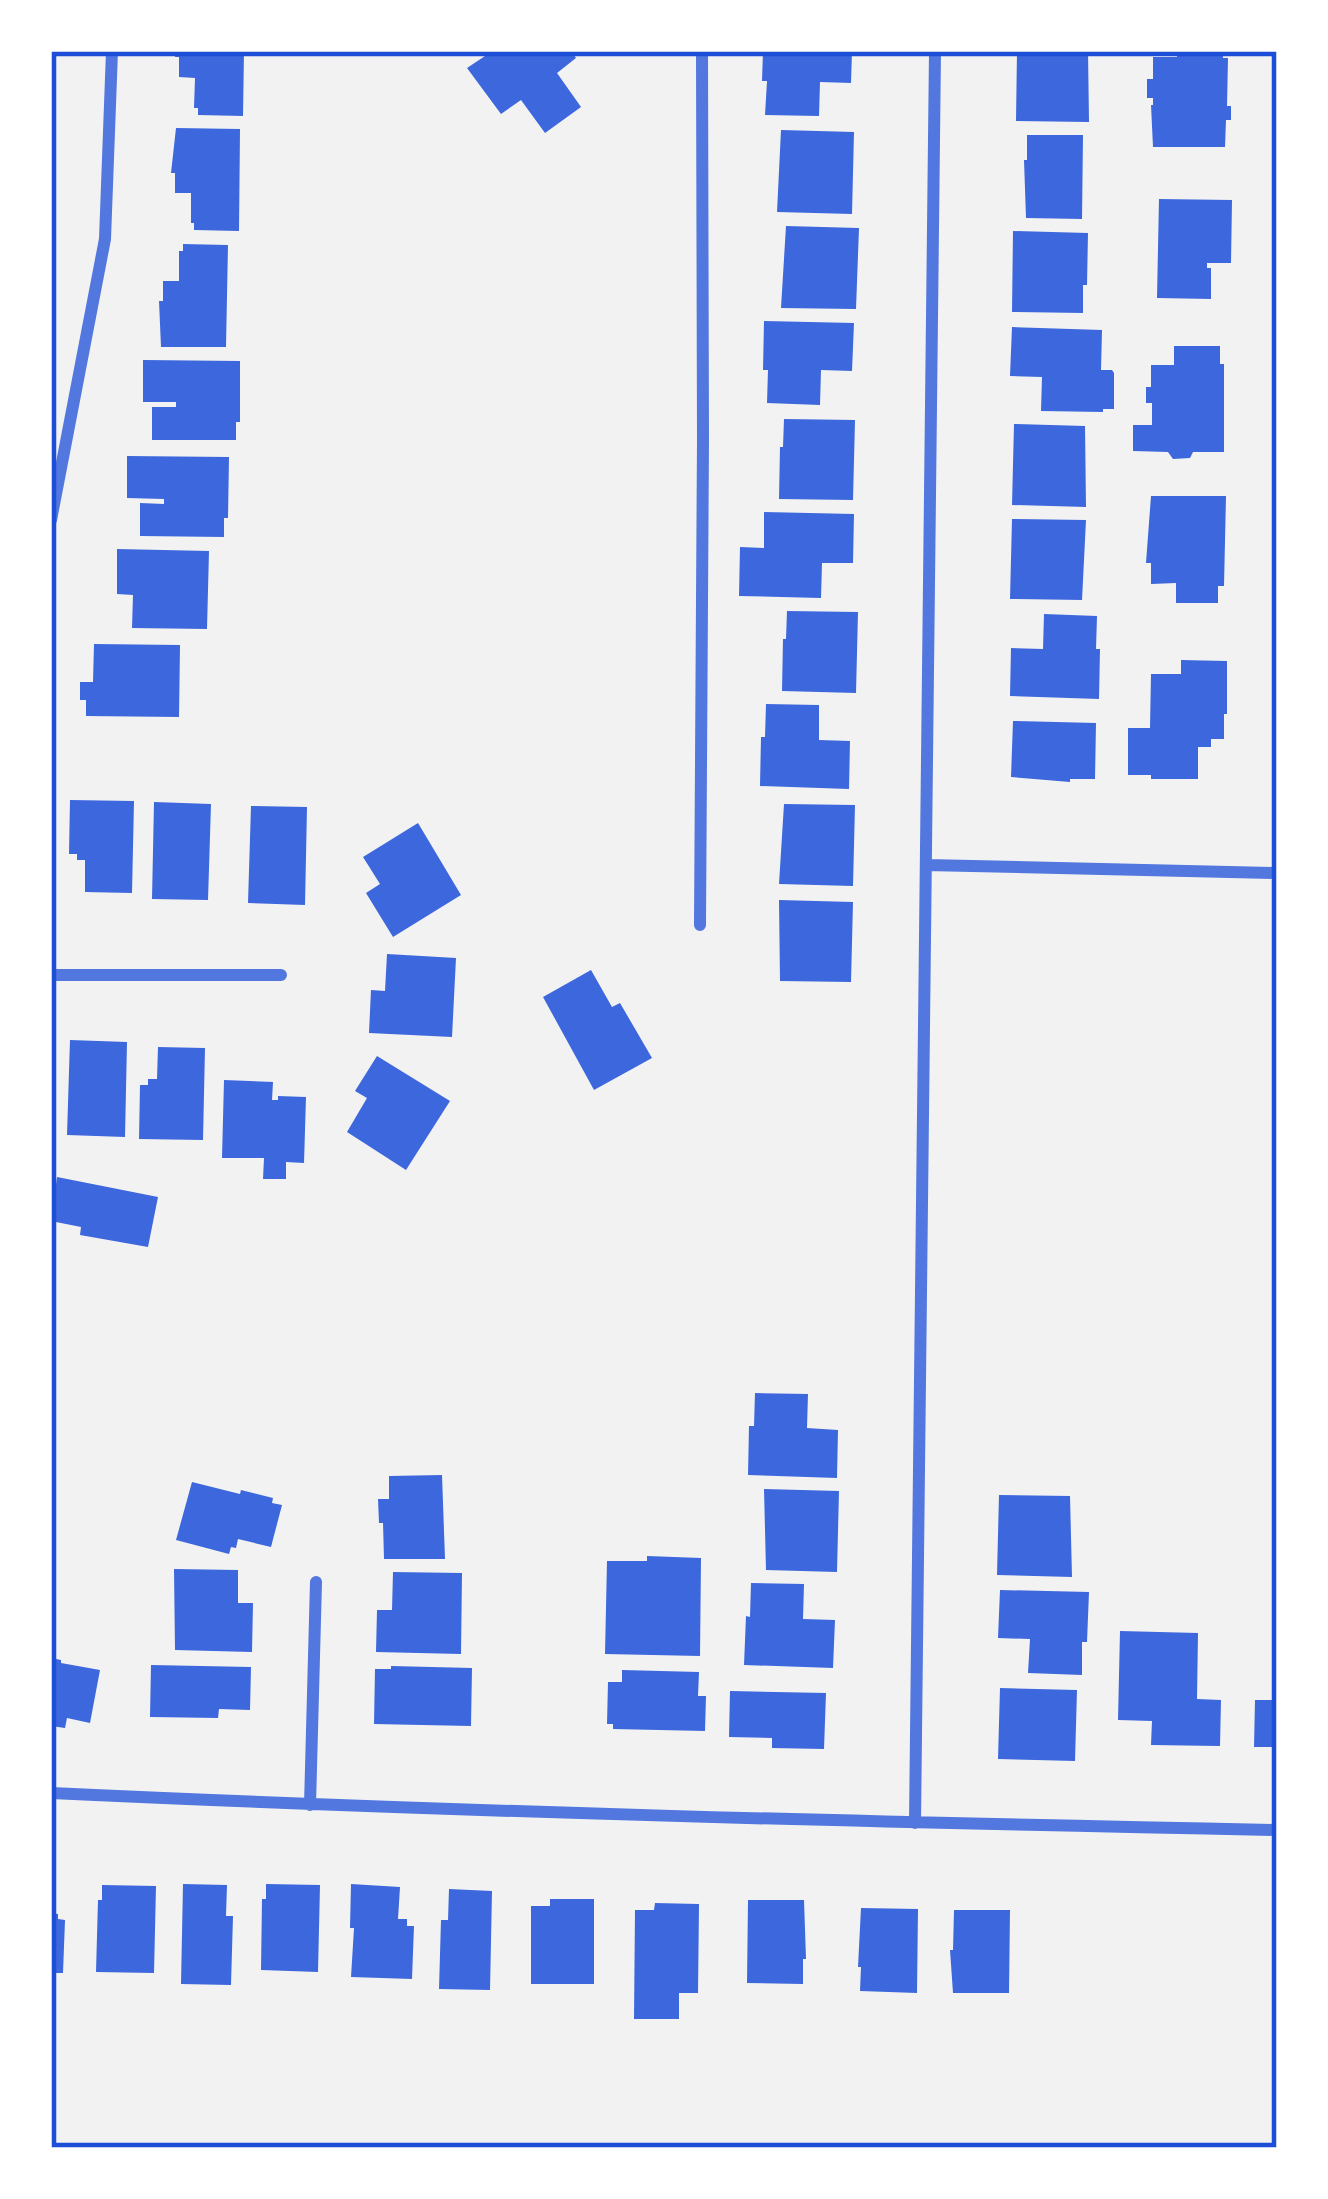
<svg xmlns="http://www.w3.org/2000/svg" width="1328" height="2199" font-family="'Archivo Narrow',sans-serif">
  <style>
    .building { fill: #3d67dc }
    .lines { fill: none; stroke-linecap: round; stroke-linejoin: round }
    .minor { stroke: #5277de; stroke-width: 12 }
    .neatline { fill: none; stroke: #1d4ed8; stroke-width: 4.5 }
  </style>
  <rect width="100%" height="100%" fill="#f2f2f2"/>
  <path class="building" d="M176,51h68l-1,65 -45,-1v-7h-4l1,-30 -16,-1v-20h-4z
    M482,51h89l5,7 -19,15 24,34 -36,26 -24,-33 -20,14 -34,-46 18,-12z
    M763,51h89l-1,32 -31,-1 -1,34 -54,-1 2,-34h-5z
    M1017,51h71l1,71 -73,-1z
    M1177,51h46v7h5l-1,48h4v14h-5l-1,27h-72l-2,-42h2v-7h-6v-19h6v-22h24z
    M176,128l64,1 -1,102 -45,-1v-7h-3v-30h-16v-20h-4z
    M781,130l73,2 -2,82 -75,-2z
    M1027,135h56l-1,84 -56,-1 -2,-58h3z
    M1159,199l73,1 -1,63h-24v5h4v31l-54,-1z
    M786,226l73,2 -3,81 -75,-1z
    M1013,231l75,2 -1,52h-4v28l-71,-1z
    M183,244l45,1 -2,102h-65l-2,-46h4v-20h16v-30h4z
    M764,321l90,2 -2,48 -31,-1 -1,35 -53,-2 1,-33h-5z
    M1012,327l90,3 -1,40h11l2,3v36h-11v3l-62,-1 1,-34 -32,-1z
    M1174,346h46v18h4v88h-31l-3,6 -17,1 -5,-7 -35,-1v-26h19v-22h-6v-16h5v-22h23z
    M143,360l97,1v61h-4v18h-84v-33h24v-5h-33z
    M784,419l71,1 -2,80 -74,-1 1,-52h3z
    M1014,424l71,2 1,81 -74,-2z
    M127,456l102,1 -1,61h-4v19l-84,-1v-33l24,1v-5l-37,-1z
    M1151,496h75l-2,90h-6v17h-42v-20l-25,1v-21h-5z
    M764,512l90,2 -1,49h-31l-1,35 -82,-2 1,-49 24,1z
    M1012,519l74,1 -4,80 -72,-1z
    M117,549l92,2 -2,78 -75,-1 1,-33 -16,-1z
    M787,611l71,1 -2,81 -74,-2 1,-52h3z
    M1044,614l53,2 -1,33h4l-1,50 -89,-3 1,-48 32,1z
    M94,644l86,1 -1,72 -93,-1v-16h-6v-18h13z
    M1181,660l46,1v53h-3v25h-13v8h-13v32h-47v-4h-23v-47h22l1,-54h30z
    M766,704l53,1v35l31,1 -1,48 -89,-3 1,-49h4z
    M1013,721l83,2 -1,56h-25v3l-59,-5z
    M70,800l64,1 -2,92 -47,-1v-32h-8v-6h-8z
    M154,802l57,2 -3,96 -56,-1z
    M784,804l71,1 -2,81 -74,-2z
    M251,806l56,1 -2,98 -57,-2z
    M418,823l43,72 -68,42 -27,-44 14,-9 -17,-27z
    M779,900l74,2 -2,80 -71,-1z
    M387,954l69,4 -4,79 -83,-4 2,-43 14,1z
    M591,970l21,37 8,-4 32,55 -58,32 -51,-93z
    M70,1040l57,2 -2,95 -58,-2z
    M158,1047l47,1 -2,92 -64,-1 1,-54h8v-6h9z
    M377,1056l73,45 -44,69 -59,-38 20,-34 -12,-7z
    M224,1080l49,2 -1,18h6v-4l28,1 -2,66 -18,-1v17h-23l1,-21h-42z
    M57,1177l101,20 -10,50 -68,-12 1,-8 -30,-6z
    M755,1393l53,1 -1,34 31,2 -1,48 -89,-3 1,-49h5z
    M442,1475l3,84h-61l-1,-36h-4l-1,-24h11v-23z
    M192,1482l48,12 1,-4 32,8 -1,5 10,2 -11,42 -33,-8 -2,9 -5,-1 -2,7 -53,-14z
    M764,1489l75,2 -2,81 -71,-2z
    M999,1495l71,1 2,81 -75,-2z
    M647,1556l54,2 -1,98 -95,-2 2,-93h40z
    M174,1569l64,1v33h15l-1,49 -77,-2z
    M393,1572l69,1 -1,81 -85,-2 1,-42h15z
    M751,1583l53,1 -1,35 32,1 -2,48 -89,-3 2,-49 4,1z
    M1000,1590l89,2 -2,50h-5v33l-54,-2 2,-34 -32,-1z
    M1120,1631l78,2 -1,66 24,1 -1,46 -69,-1 1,-24 -34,-1z
    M51,1658l10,2v3l39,7 -10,53 -23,-5 -2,10 -14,-2z
    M151,1665l100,2 -1,43 -31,-1 -1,9 -68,-1z
    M391,1666l81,2 -1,58 -97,-2 1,-55h16z
    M622,1670l77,2 -1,24h8l-1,35 -92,-2v-5h-6l1,-42h14z
    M1000,1688l77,2 -2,71 -77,-2z
    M730,1691l96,2 -2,56 -52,-1v-10l-43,-1z
    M1255,1700h22v47h-23z
    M183,1884l44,1 -1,31h7l-2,69 -50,-1z
    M266,1884l54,1 -2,87 -57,-2 1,-71h4z
    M351,1884l49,3 -2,32h9v7h7l-2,53 -61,-2 3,-49h-4z
    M102,1885l54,1 -2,87 -58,-1 2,-72h4z
    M449,1889l43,2 -2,99 -51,-1 2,-69h7z
    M550,1899h44v85h-63v-78h19z
    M748,1900h56l2,59h-3v25l-56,-1z
    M655,1903l44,1 -1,89h-19v26h-45l1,-109h19z
    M861,1908l57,1 -1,84 -57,-2 1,-24h-3z
    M954,1910h56l-1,83h-56l-3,-43h3z
    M51,1913l7,1v5l7,1 -2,53h-12z"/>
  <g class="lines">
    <path class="minor" d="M51,520l54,-281 7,-188
      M926,865l351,8
      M700,925l3,-486 -1,-388
      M51,975h230
      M51,1793c408,19 817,29 1226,37
      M310,1805l6,-223
      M915,1823l20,-1772"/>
  </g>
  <rect width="1328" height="2199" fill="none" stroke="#ffffff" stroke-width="108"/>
  <rect x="54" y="54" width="1220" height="2091" class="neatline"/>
</svg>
